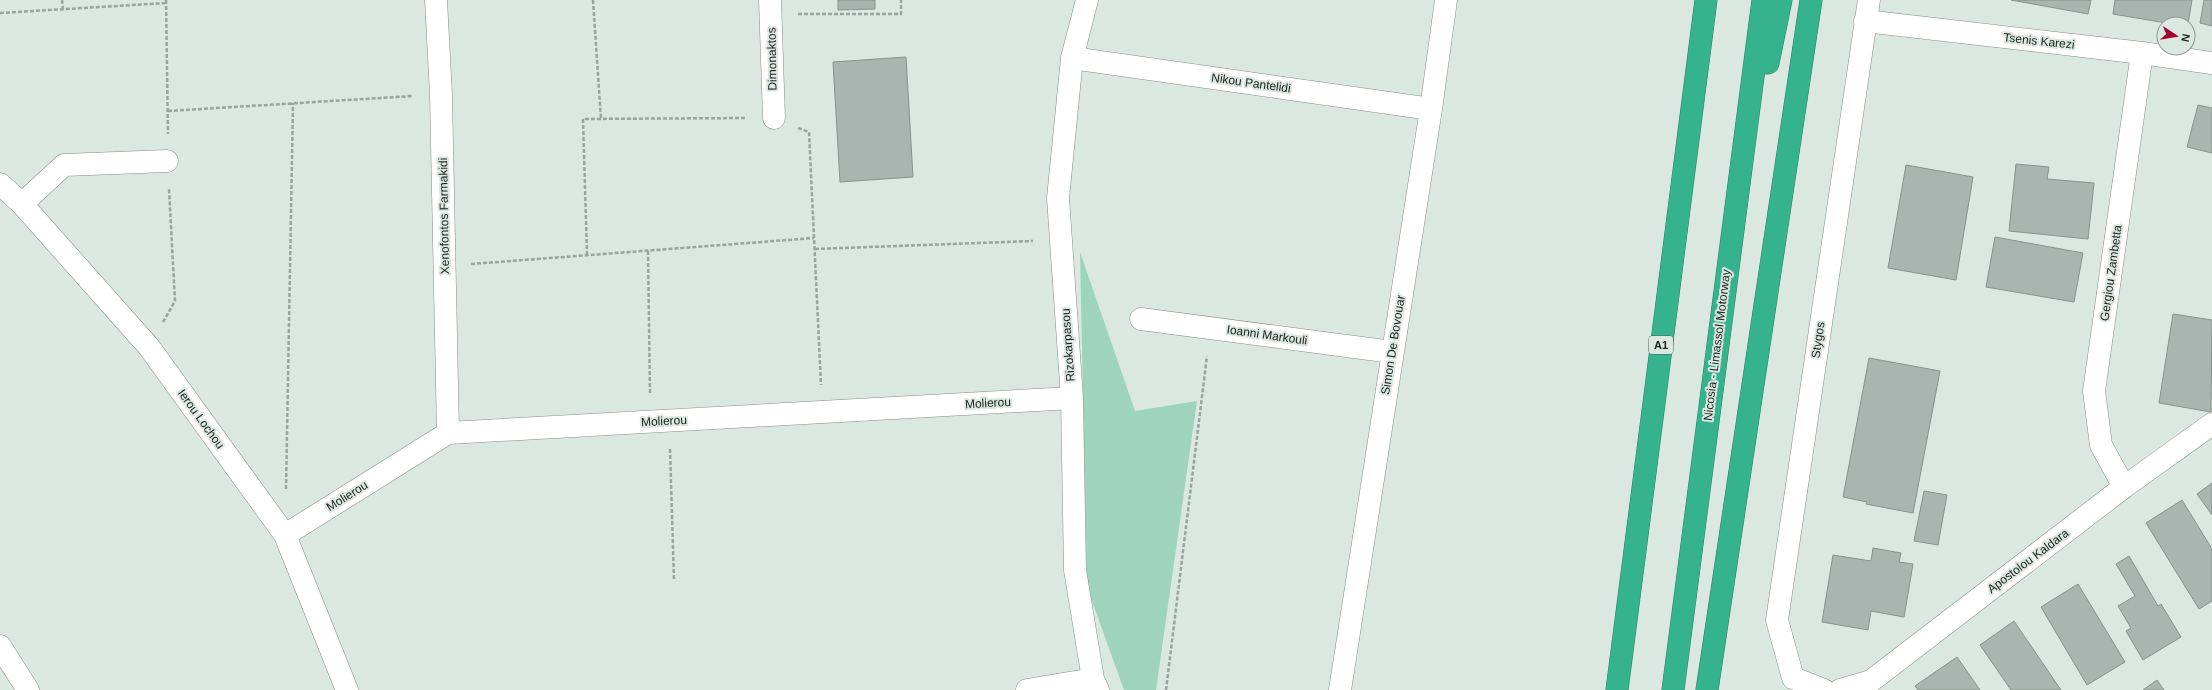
<svg xmlns="http://www.w3.org/2000/svg" width="2212" height="690" font-family="Arial,sans-serif">
  <style>
    .green { fill: #9ed3bd }
    .building { fill: #a9b5b0; stroke: #87928d }
    .lines { fill: none; stroke-linecap: round; stroke-linejoin: round }
    .minor-casing { stroke: #838f8a; stroke-width: 23 }
    .highway-casing { stroke: #2c8066; stroke-width: 23 }
    .path { stroke: #9aa39f; stroke-width: 2.5; stroke-dasharray: 4 2; stroke-linecap: butt }
    .minor { stroke: #fff; stroke-width: 22 }
    .highway { stroke: #35b38c; stroke-width: 22 }
    .labels { text-anchor: middle; dominant-baseline: central; stroke-width: 4; stroke-linejoin: round; paint-order: stroke }
    .shield { fill: #dbe7e1; stroke: #555c59; stroke-width: 1 }
    .shield-label { font-size: 11px; font-weight: bold; fill: #1c211f }
    .street-label { font-size: 12px; fill: #1c211f; stroke: #dbe7e1 }
  </style>
  <rect width="100%" height="100%" fill="#dbe7e1"/>
  <path class="green" d="M1080,252l55,159 62,-10 -41,289h-32l-37,-103z"/>
  <path class="building" d="M838,0h37v9l-37,1z
    M2011,0h80l-3,14z
    M2115,0h77l-4,24h-16l-59,-10z
    M2204,0h8v26l-12,-3z
    M906,57l7,120 -73,5 -7,-120z
    M2198,105l14,3v45l-25,-6z
    M2016,164l33,3 -2,12 47,4 -6,56 -79,-8z
    M1906,165l67,12 -17,103 -68,-12z
    M1995,237l88,16 -9,49 -88,-15z
    M2173,314l39,6 -1,92 -52,-9z
    M1869,358l71,13 -27,142 -47,-9 1,-2 -24,-5z
    M2212,483v32l-15,-21z
    M1924,491l23,4 -9,50 -24,-4z
    M2182,500l30,49v52l-13,8 -53,-86z
    M1873,548l28,5 -2,9 14,2 -9,53 -33,-6 -3,19 -46,-8 11,-67 38,6z
    M2129,556l29,50 3,-2 20,33 -38,23 -17,-29 5,-3 -13,-22 17,-10 -19,-32z
    M2078,584l47,78 -38,23 -46,-78z
    M2014,621l47,69h-50l-31,-45z
    M1957,657l23,33h-62l-3,-4z
    M2157,680l7,10h-21z"/>
  <g class="lines">
    <defs>
      <path id="minor" d="M436,0l5,95 7,338
        M770,0l4,118
        M1087,0l-15,58 -14,140 14,200 3,172 18,109 5,11
        M1865,21l277,32 70,10
        M1072,58l359,51
        M0,184l22,20 127,143 136,188 62,155
        M22,204l42,-39 103,-4
        M1141,319l251,33
        M2124,487l-23,-42 -7,-54 48,-338
        M285,535l163,-102 624,-35
        M0,646l28,44
        M1027,690l66,-11
        M1340,690l91,-581 15,-109
        M1824,690l-31,-12 -16,-58 92,-620
        M1840,690l31,-9 253,-194 88,-63"/>
      <path id="highway" d="M1768,63l13,-63
        M1617,690l89,-690
        M1673,690l90,-690
        M1707,690l104,-690"/>
    </defs>
    <use href="#minor" class="minor-casing"/>
    <use href="#highway" class="highway-casing"/>
    <path class="path" d="M62,0l1,9
      M166,0l2,134
      M593,0l8,119
      M0,13l166,-10
      M798,14h103v-14
      M168,111l245,-15
      M798,128l11,4 12,253
      M815,249l218,-8
      M648,251l2,143
      M587,255l-4,-136 164,-1
      M471,264l343,-26
      M163,322l12,-21 -6,-112
      M670,449l4,131
      M286,489l7,-386
      M1166,690l41,-334"/>
    <use href="#minor" class="minor"/>
    <use href="#highway" class="highway"/>
  </g>
  <g class="labels">
    <rect class="shield" x="1649" y="336" width="24" height="18" rx="3"/>
    <g class="shield-label">
      <text x="1661" y="345">A1</text>
    </g>
    <g class="street-label">
      <text transform="translate(2039 41) rotate(6)">Tsenis Karezi</text>
      <text transform="translate(772 59) rotate(-91)">Dimonaktos</text>
      <text transform="translate(1251 83) rotate(8)">Nikou Pantelidi</text>
      <text transform="translate(444 216) rotate(-91)">Xenofontos Farmakidi</text>
      <text transform="translate(2111 273) rotate(-82)">Gergiou Zambetta</text>
      <text transform="translate(1267 335) rotate(8)">Ioanni Markouli</text>
      <text transform="translate(1818 340) rotate(-82)">Stygos</text>
      <text transform="translate(1068 345) rotate(-94)">Rizokarpasou</text>
      <text transform="translate(1393 345) rotate(-81)">Simon De Bovouar</text>
      <text transform="translate(1717 345) rotate(-83)">Nicosia - Limassol Motorway</text>
      <text transform="translate(988 403) rotate(-3)">Molierou</text>
      <text transform="translate(201 419) rotate(54)">Ierou Lochou</text>
      <text transform="translate(664 421) rotate(-3)">Molierou</text>
      <text transform="translate(347 496) rotate(-32)">Molierou</text>
      <text transform="translate(2028 561) rotate(-37)">Apostolou Kaldara</text>
    </g>
  </g>
  <g transform="translate(2176 36) rotate(102)"><circle r="19" fill="#dbe7e1" stroke="#8f9893"/>
  <path d="M0-3L7 15L0 10L-7 15Z" fill="#a2012d"/>
  <text y="-6" font-size="11" font-weight="bold" text-anchor="middle" fill="#1c211f">N</text>
  </g>
</svg>
